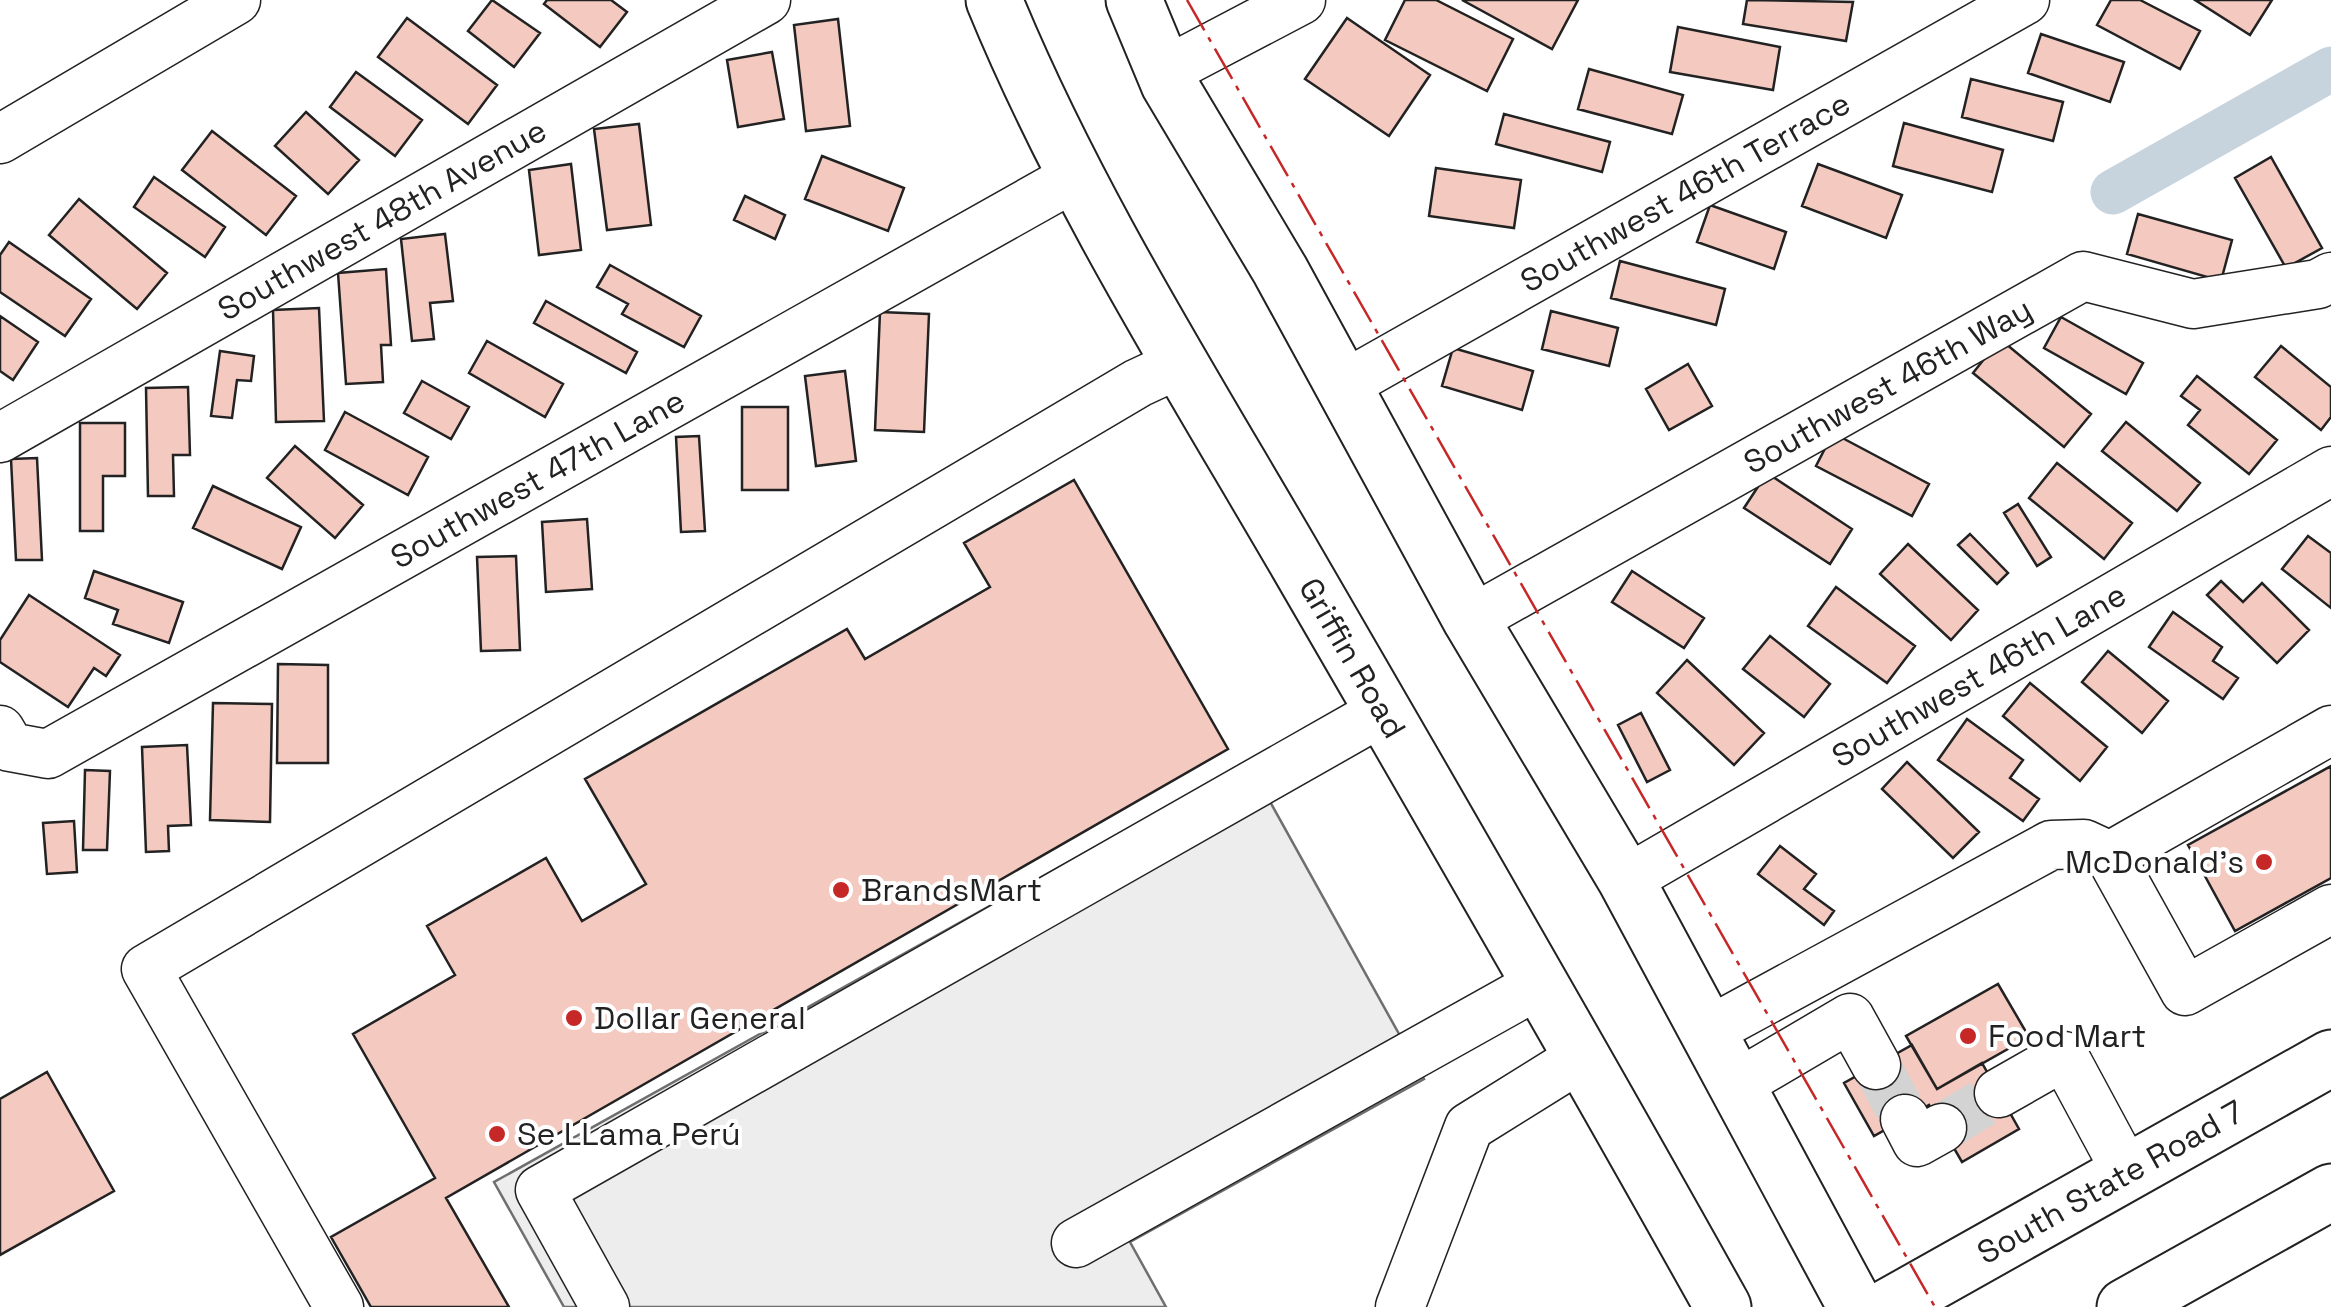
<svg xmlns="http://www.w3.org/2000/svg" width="2331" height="1307" font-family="'Space Grotesk',sans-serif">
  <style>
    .parking { fill: #ededed; stroke: #6f6f6f; stroke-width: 2.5 }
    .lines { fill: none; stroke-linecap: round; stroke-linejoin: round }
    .canal { stroke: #c7d3dd; stroke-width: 45 }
    .building { fill: #f3c9c0; stroke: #222; stroke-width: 2.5 }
    .minor-tunnel { stroke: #d3d3d3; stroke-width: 48; stroke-dasharray: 48 24; stroke-linecap: butt }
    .minor-casing { stroke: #222; stroke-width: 51 }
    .major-casing { stroke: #222; stroke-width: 59 }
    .minor { stroke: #fff; stroke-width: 48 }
    .major { stroke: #fff; stroke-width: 55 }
    .power { stroke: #c62828; stroke-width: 2.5; stroke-dasharray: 35 8 5 8; stroke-linecap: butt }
    .poi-dot { fill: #c62828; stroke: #fff; stroke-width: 4 }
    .labels { text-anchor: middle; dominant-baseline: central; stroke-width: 8; stroke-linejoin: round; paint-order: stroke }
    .street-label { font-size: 32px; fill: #222; stroke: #fff }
    .poi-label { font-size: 32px; fill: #222; stroke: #fff; text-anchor: start }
  </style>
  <rect width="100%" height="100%" fill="#fff"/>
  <path class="parking" d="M1248,762l176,317 -294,163 36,65h-602l-70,-125z"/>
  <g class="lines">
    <path class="canal" d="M2113,192l218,-123"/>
  </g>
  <path class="building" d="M492,0l48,33 -26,34 -46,-36z
    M547,0h64l16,12 -27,35 -56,-43z
    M1405,0h31l77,39 -26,52 -102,-51z
    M1462,0h116l-26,49z
    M1747,0l106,2 -7,39 -103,-17z
    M2111,0h29l60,31 -20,38 -83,-44z
    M2195,0h77l-22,35z
    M407,18l90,67 -29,39 -90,-67z
    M1347,18l83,57 -41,61 -84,-57z
    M838,19l12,107 -44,5 -12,-106z
    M1678,27l102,20 -7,43 -103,-18z
    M2041,34l83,28 -14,40 -82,-29z
    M772,52l12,67 -46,8 -11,-67z
    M1589,69l94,26 -11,39 -94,-25z
    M356,72l66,48 -27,36 -65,-49z
    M1971,79l92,23 -10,39 -91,-24z
    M306,112l53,48 -31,34 -53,-48z
    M1504,114l106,28 -8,30 -106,-28z
    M1904,123l99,27 -11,42 -99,-26z
    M639,124l12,101 -44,5 -13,-101z
    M212,131l84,65 -30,39 -84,-65z
    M822,156l82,32 -16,43 -83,-32z
    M2271,157l51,91 -36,20 -51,-90z
    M571,164l10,86 -42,5 -10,-85z
    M1818,164l84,31 -16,43 -84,-32z
    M1436,168l85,12 -7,48 -85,-12z
    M154,177l71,50 -20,30 -71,-50z
    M745,196l40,19 -10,24 -41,-19z
    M79,199l88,74 -30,36 -88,-74z
    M1710,205l76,27 -12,37 -77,-27z
    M2138,214l94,26 -11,41 -94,-27z
    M445,234l8,67 -23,2 4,36 -22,2 -11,-102z
    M9,242l82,57 -26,37 -65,-44v-37z
    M1620,261l105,28 -9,36 -105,-27z
    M610,265l91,51 -17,31 -62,-33 6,-10 -31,-17z
    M386,269l5,76h-10l2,37 -37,2 -8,-111z
    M546,301l91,51 -11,21 -92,-50z
    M319,308l5,113 -48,1 -3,-112z
    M1551,311l67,17 -9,38 -67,-17z
    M880,312l49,2 -5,118 -49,-2z
    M0,316l38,26 -25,38 -13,-9z
    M2061,317l82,46 -17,31 -82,-46z
    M2000,339l91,75 -27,33 -91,-74z
    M487,341l76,43 -18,33 -76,-44z
    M2281,346l50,41v30l-10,13 -66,-53z
    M1453,348l80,23 -11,39 -80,-24z
    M220,351l34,5 -3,25 -14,-1 -5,38 -21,-2z
    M1688,364l24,42 -43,24 -23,-41z
    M845,371l11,90 -40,5 -11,-90z
    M2197,376l80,64 -28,34 -61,-49 12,-15 -19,-14z
    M422,381l47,26 -18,32 -47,-26z
    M188,387l2,68h-17l1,41h-26l-2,-108z
    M742,407h46v83h-46z
    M345,412l83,45 -20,38 -83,-45z
    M2126,422l74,61 -23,28 -75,-60z
    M80,423h45v53h-22v55h-23z
    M1833,433l96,51 -17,32 -96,-50z
    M699,436l6,95 -24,1 -5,-95z
    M295,446l68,59 -28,33 -68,-60z
    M37,458l5,102h-26l-5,-101z
    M2057,463l75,60 -28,36 -75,-61z
    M1767,473l85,56 -22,35 -86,-56z
    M1074,480l154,269 -782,449 63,109h-138l-40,-70 104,-59 -82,-144 102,-59 -28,-49 119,-68 36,63 64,-37 -61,-105 262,-150 18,30 125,-72 -26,-44z
    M213,486l88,41 -19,42 -89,-41z
    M2018,504l33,53 -14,9 -33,-53z
    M587,519l5,70 -46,3 -4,-70z
    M1970,534l38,39 -11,11 -39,-39z
    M2308,536l23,17v55l-49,-39z
    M1908,544l70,66 -27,30 -71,-66z
    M516,556l4,94 -39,1 -4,-94z
    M94,571l89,31 -14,41 -56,-19 5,-14 -33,-12z
    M1632,571l72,47 -20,30 -72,-46z
    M2221,581l22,21 19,-19 47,47 -32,33 -70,-68z
    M1836,587l79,59 -28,37 -79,-57z
    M29,595l91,60 -14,21 -12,-8 -26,39 -68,-45v-22z
    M2173,612l49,35 -9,14 25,17 -15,21 -74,-52z
    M1770,636l60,48 -26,33 -61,-48z
    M2108,651l60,50 -26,32 -60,-51z
    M1687,660l77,73 -30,32 -77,-72z
    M278,664l50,1v98h-51z
    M2030,683l77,64 -27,34 -77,-65z
    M213,703l59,1 -2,118 -60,-2z
    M1641,713l29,57 -23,12 -29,-57z
    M1967,719l56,41 -13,18 29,21 -16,22 -85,-61z
    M187,745l4,80 -23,1 1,25 -23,1 -4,-105z
    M1907,762l72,70 -26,26 -71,-69z
    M2331,766v112l-96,53 -47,-86z
    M85,770l25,1 -3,79h-24z
    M74,821l3,51 -30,2 -4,-51z
    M1780,846l36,28 -12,15 30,22 -10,14 -66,-51z
    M1998,984l31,53 -92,52 -31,-53z
    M1912,1045l25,44 45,-26 37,66 -57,33 -33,-57 -55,31 -30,-53z
    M47,1072l67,119 -114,64v-156z"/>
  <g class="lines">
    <path class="minor-tunnel" d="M1876,1065l29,54
      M1942,1128l57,-35"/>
    <defs>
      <g id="minor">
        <path d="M1164,72l137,-72"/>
        <path d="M0,139l236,-139"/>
        <path id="s1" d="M1344,385l681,-385"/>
        <path id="s2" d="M0,438l766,-438"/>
        <path id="s3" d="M1471,620l612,-344 110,28 125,-20 13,-7"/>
        <path id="s4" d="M0,730l10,17 38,7 1030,-579"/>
        <path d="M2331,730l-221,126 75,135 146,-82"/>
        <path id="s5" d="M1626,880l705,-409"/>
        <path d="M1707,1032l344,-187 33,-1 26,12"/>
        <path d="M1736,1085l114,-67 26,47"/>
        <path d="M1999,1093l65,-37 63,117"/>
        <path d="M1905,1119l12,23 25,-14"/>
        <path d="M1076,1243l465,-260"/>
        <path d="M339,1307l-193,-338 992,-586 43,-20"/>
        <path d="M605,1307l-65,-117 843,-479"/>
        <path d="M1400,1307l69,-180 114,-71"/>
      </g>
      <g id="major">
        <path id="s6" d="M994,0c80,195 195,377 301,559 144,248 288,497 428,748"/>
        <path d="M1134,0l35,84 111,186 191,350 155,260 230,427"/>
        <path id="s7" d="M1888,1307l443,-249"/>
        <path d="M2125,1307l206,-115"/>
      </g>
    </defs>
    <use href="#minor" class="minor-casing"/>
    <use href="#major" class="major-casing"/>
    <use href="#minor" class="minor"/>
    <use href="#major" class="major"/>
    <path class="power" d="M1187,0l748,1307"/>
  </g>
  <g class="poi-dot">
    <circle cx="2264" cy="862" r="10"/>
    <circle cx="841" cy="890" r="10"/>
    <circle cx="574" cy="1018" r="10"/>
    <circle cx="1968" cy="1036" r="10"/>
    <circle cx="497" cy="1134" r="10"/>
  </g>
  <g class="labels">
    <g class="street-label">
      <text stroke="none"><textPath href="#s1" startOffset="392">Southwest 46th Terrace</textPath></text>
      <text stroke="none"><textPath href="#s2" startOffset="440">Southwest 48th Avenue</textPath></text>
      <text stroke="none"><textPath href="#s3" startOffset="478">Southwest 46th Way</textPath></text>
      <text stroke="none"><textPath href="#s4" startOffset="620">Southwest 47th Lane</textPath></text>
      <text stroke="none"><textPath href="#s6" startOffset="750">Griffin Road</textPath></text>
      <text stroke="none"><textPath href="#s5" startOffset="408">Southwest 46th Lane</textPath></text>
      <text stroke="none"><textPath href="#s7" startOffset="255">South State Road 7</textPath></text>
    </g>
    <g class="poi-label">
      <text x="2244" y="862" text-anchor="end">McDonald's</text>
      <text x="861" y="890">BrandsMart</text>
      <text x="594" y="1018">Dollar General</text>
      <text x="1988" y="1036">Food Mart</text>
      <text x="517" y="1134">Se LLama Perú</text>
    </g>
  </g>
</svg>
